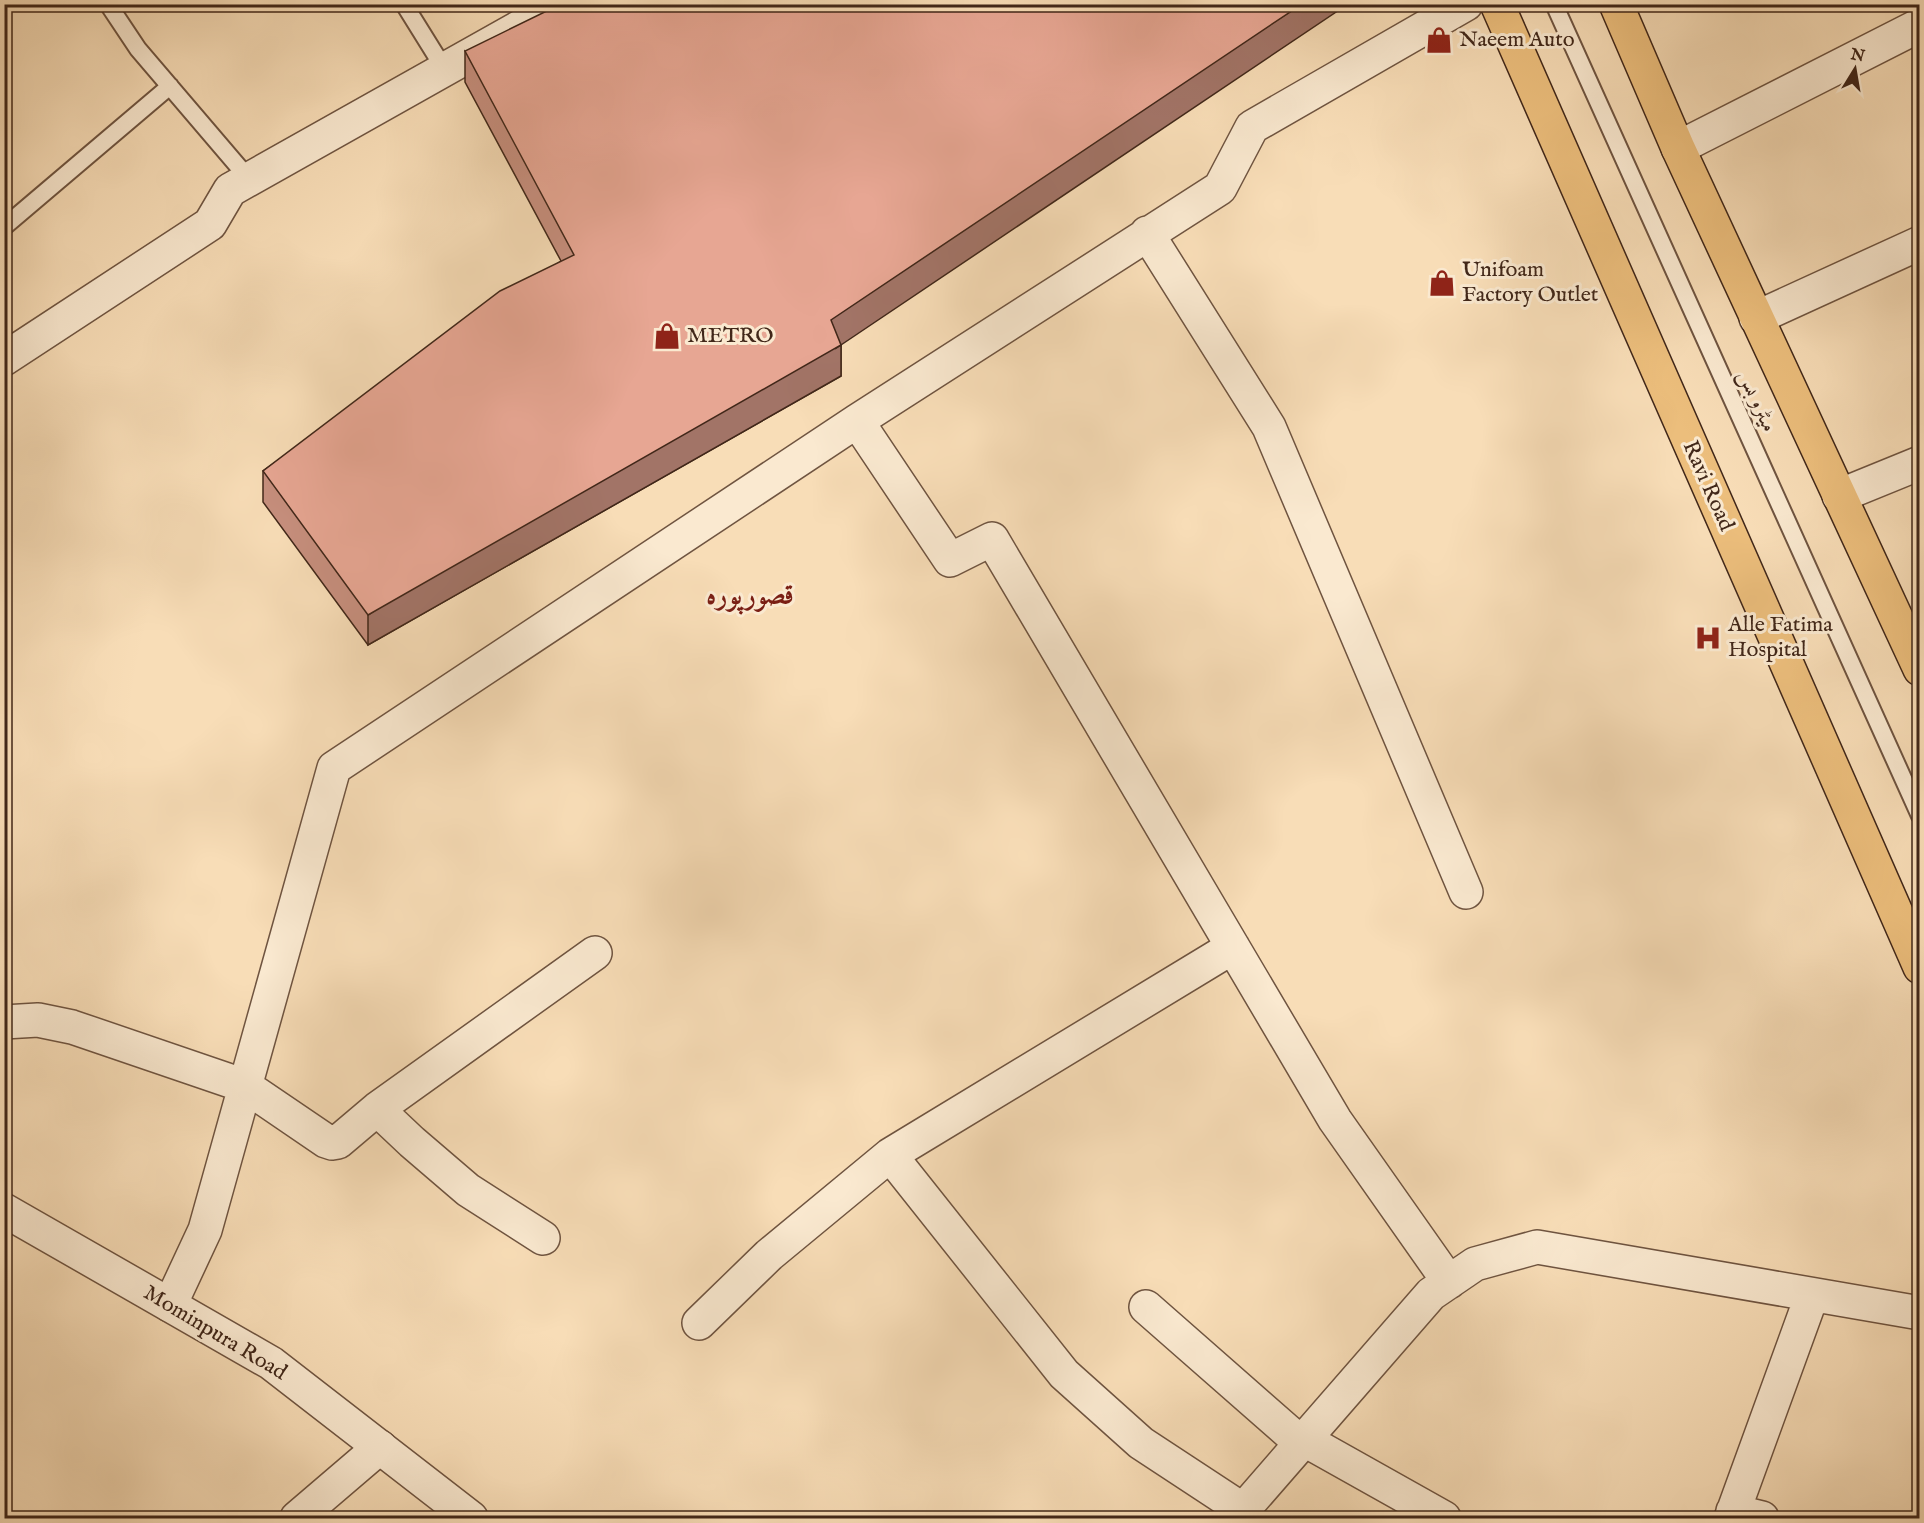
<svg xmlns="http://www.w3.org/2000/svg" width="1924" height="1523" font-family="'IM FELL English',Amiri,serif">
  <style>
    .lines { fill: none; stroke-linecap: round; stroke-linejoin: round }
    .service-casing { stroke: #6f5440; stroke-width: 20 }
    .minor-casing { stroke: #6f5440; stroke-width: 36 }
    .tertiary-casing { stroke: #6f5440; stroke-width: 36 }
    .primary-casing { stroke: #412719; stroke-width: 36 }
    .service { stroke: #fae9d0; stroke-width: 16 }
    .minor { stroke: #fae9d0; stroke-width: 33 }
    .tertiary { stroke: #fae9d0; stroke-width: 33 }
    .primary { stroke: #ecbe7c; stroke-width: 33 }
    .wall { fill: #c78f7e; stroke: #412719; stroke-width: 1.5 }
    .shaded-wall { fill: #a27467; stroke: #412719; stroke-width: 1.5 }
    .building { fill: #e7a693; stroke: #412719; stroke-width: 1.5 }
    .labels { text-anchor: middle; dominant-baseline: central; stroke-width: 6; stroke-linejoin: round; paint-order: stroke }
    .poi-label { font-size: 22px; fill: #412719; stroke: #fae9d0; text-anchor: start }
    .street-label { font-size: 22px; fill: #412719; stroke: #fae9d0 }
    .district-label { font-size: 28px; font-weight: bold; fill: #7a1f14; stroke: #fae9d0 }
  </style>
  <rect width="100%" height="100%" fill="#f8ddb7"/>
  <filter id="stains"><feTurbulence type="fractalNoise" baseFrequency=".00333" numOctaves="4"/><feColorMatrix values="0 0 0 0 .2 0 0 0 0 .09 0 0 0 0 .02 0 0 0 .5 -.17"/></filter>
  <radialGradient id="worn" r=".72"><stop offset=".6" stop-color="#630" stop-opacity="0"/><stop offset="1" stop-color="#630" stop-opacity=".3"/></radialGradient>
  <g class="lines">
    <defs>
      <path id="service" d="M108,4l30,45 111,130
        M404,4l41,66
        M1554,4l366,812
        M4,227l166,-141"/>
      <path id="minor" d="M1147,233l122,194 197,465
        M1756,318l164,-75
        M4,359l206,-135 20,-34 331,-186
        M857,421l93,139 42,-21 343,581 114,162
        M1839,496l81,-33
        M4,1022l34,-2 34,7 173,59 81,55 6,2 6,-1 39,-33 218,-156
        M377,1109l35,33 56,48 75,48
        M890,1155l174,219 77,69 102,67
        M170,1305l35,-75 129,-462 523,-347 363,-233 32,-61 214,-123
        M1146,1307l156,137
        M699,1323l70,-68 121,-100 343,-208
        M1305,1440l139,78
        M1733,1511l29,7
        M297,1518l83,-71
        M1239,1518l4,-8 188,-216 44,-30 62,-17 383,66
        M1731,1518l81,-223"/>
      <path id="tertiary" d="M1678,148l242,-123
        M4,1210l267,153 200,155"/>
      <path id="primary" d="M1497,4l423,963
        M1616,4l62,144 242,521"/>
    </defs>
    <use href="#service" class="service-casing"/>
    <use href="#minor" class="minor-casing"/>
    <use href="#tertiary" class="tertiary-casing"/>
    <use href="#primary" class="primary-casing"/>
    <use href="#service" class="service"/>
    <use href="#minor" class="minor"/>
    <use href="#tertiary" class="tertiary"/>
    <use href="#primary" class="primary"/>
  </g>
  <path class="wall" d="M465,51l376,294v31l-473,269 -105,-143v-31l298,-210 -96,-179z"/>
  <path class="shaded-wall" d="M1302,4h46l-513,345 6,-4v31l-473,269v-30z"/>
  <path class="building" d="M561,4h741l-471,316 10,25 -473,270 -105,-144 237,-180 74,-36 -109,-204z"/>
  <defs>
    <symbol id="shop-bare" viewBox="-9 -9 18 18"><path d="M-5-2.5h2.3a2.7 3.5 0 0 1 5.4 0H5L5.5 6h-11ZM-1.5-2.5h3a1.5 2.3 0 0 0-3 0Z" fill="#8f2418" stroke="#fae9d0" stroke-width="2.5" paint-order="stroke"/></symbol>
    <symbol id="hospital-bare" viewBox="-9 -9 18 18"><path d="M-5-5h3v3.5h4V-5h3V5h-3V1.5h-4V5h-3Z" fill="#8f2418" stroke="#fae9d0" stroke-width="2.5" paint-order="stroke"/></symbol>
  </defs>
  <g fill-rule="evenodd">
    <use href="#shop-bare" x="1420" y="21" width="38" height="38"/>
    <use href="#shop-bare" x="1423" y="264" width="38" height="38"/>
    <use href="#shop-bare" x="648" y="317" width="38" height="38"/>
    <use href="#hospital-bare" x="1689" y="619" width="38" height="38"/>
  </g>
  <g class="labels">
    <g class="poi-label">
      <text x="1459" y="40">Naeem Auto</text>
      <text x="1462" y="270">Unifoam<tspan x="1462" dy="25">Factory Outlet</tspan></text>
      <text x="687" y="336">METRO</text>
      <text x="1728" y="625">Alle Fatima<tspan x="1728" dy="25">Hospital</tspan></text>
    </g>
    <g class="street-label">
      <text transform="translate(1757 401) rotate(66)">میٹرو بس</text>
      <text transform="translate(1708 486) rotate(66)">Ravi Road</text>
      <text transform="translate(215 1333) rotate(31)">Mominpura Road</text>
    </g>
    <g class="district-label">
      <text x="750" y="596">قصورپورہ</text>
    </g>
  </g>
  <rect width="1924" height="1523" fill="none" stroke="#f8ddb7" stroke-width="24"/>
  <rect x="6" y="6" width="1912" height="1511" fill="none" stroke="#412719" stroke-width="3"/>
  <rect x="12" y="12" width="1900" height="1499" fill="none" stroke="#412719" stroke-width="1.5"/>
  <g transform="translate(1855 69) rotate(11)" stroke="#fae9d0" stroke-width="4.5" paint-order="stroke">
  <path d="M0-4.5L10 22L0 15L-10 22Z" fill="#412719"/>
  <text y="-9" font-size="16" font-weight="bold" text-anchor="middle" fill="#412719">N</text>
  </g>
  <rect width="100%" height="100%" filter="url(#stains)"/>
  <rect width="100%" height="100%" fill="url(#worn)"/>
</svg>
